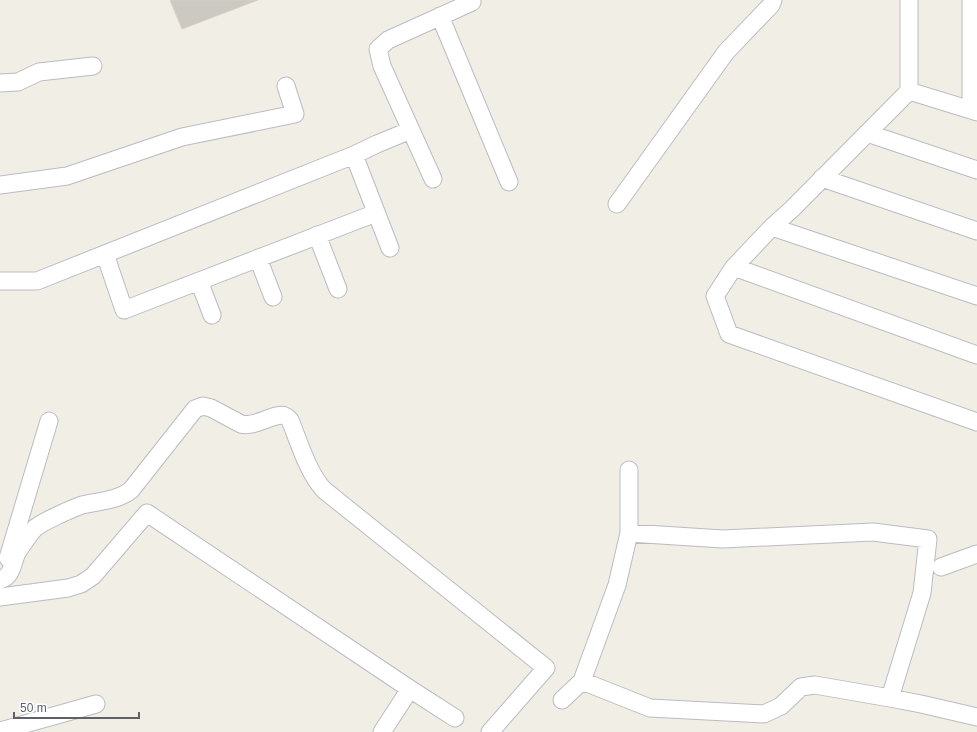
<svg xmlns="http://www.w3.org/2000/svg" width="977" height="732" font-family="Arial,sans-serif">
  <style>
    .building { fill: #ccc9c3; stroke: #d6d1c4 }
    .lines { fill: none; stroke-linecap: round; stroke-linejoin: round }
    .minor-casing { stroke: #b9bcc0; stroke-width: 19 }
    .minor { stroke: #fff; stroke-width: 17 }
  </style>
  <rect width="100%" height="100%" fill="#f1eee6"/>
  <path class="building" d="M170,0h88l-76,29z"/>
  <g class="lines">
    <defs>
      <path id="minor" d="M909,0v91l-117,118 -20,18 -38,40 -19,29 14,38 248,88
        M440,16l69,166
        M0,83l18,-1 21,-10 54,-6
        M909,91l68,21
        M971,110v-110
        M867,133l110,37
        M354,155l36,93
        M822,178l155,53
        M433,179l-51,-113 -4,-17 10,-9 84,-38
        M0,185l67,-9 115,-39 113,-23 -9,-28
        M617,204l109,-152 45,-47 2,-5
        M772,227l205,69
        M317,235l21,54
        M105,254l19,56 252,-97
        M258,258l15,39
        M734,267l243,88
        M0,281h37l317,-126 23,-11 34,-14
        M199,281l13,34
        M629,533l94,6 150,-7 55,7 -6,54 -32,105
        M8,558l41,-137
        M941,567l36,-13
        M0,580c13,-4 12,-17 17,-27 3,-5 14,-21 18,-25 9,-7 20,-11 30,-16 5,-2 11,-5 17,-7 16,-4 35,-4 49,-15l64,-81 8,-3 8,2 30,16c14,4 34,-12 44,-8 1,0 4,3 5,4 9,22 18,53 34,70l222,178 -56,64
        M0,597l68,-9 13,-4 12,-8 54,-63 263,176 45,29
        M582,681l68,27 114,6 17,-8 20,-19 14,-2 75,13 31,6 56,13
        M562,700l20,-19 35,-96 12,-52v-63
        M0,731l96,-27
        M382,732l28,-43"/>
    </defs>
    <use href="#minor" class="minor-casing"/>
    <use href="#minor" class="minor"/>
  </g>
  <path d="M14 712v6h125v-6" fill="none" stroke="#5e6267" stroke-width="2"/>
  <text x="20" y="712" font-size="12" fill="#5e6267" stroke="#ffffff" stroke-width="3" paint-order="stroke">50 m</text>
</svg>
